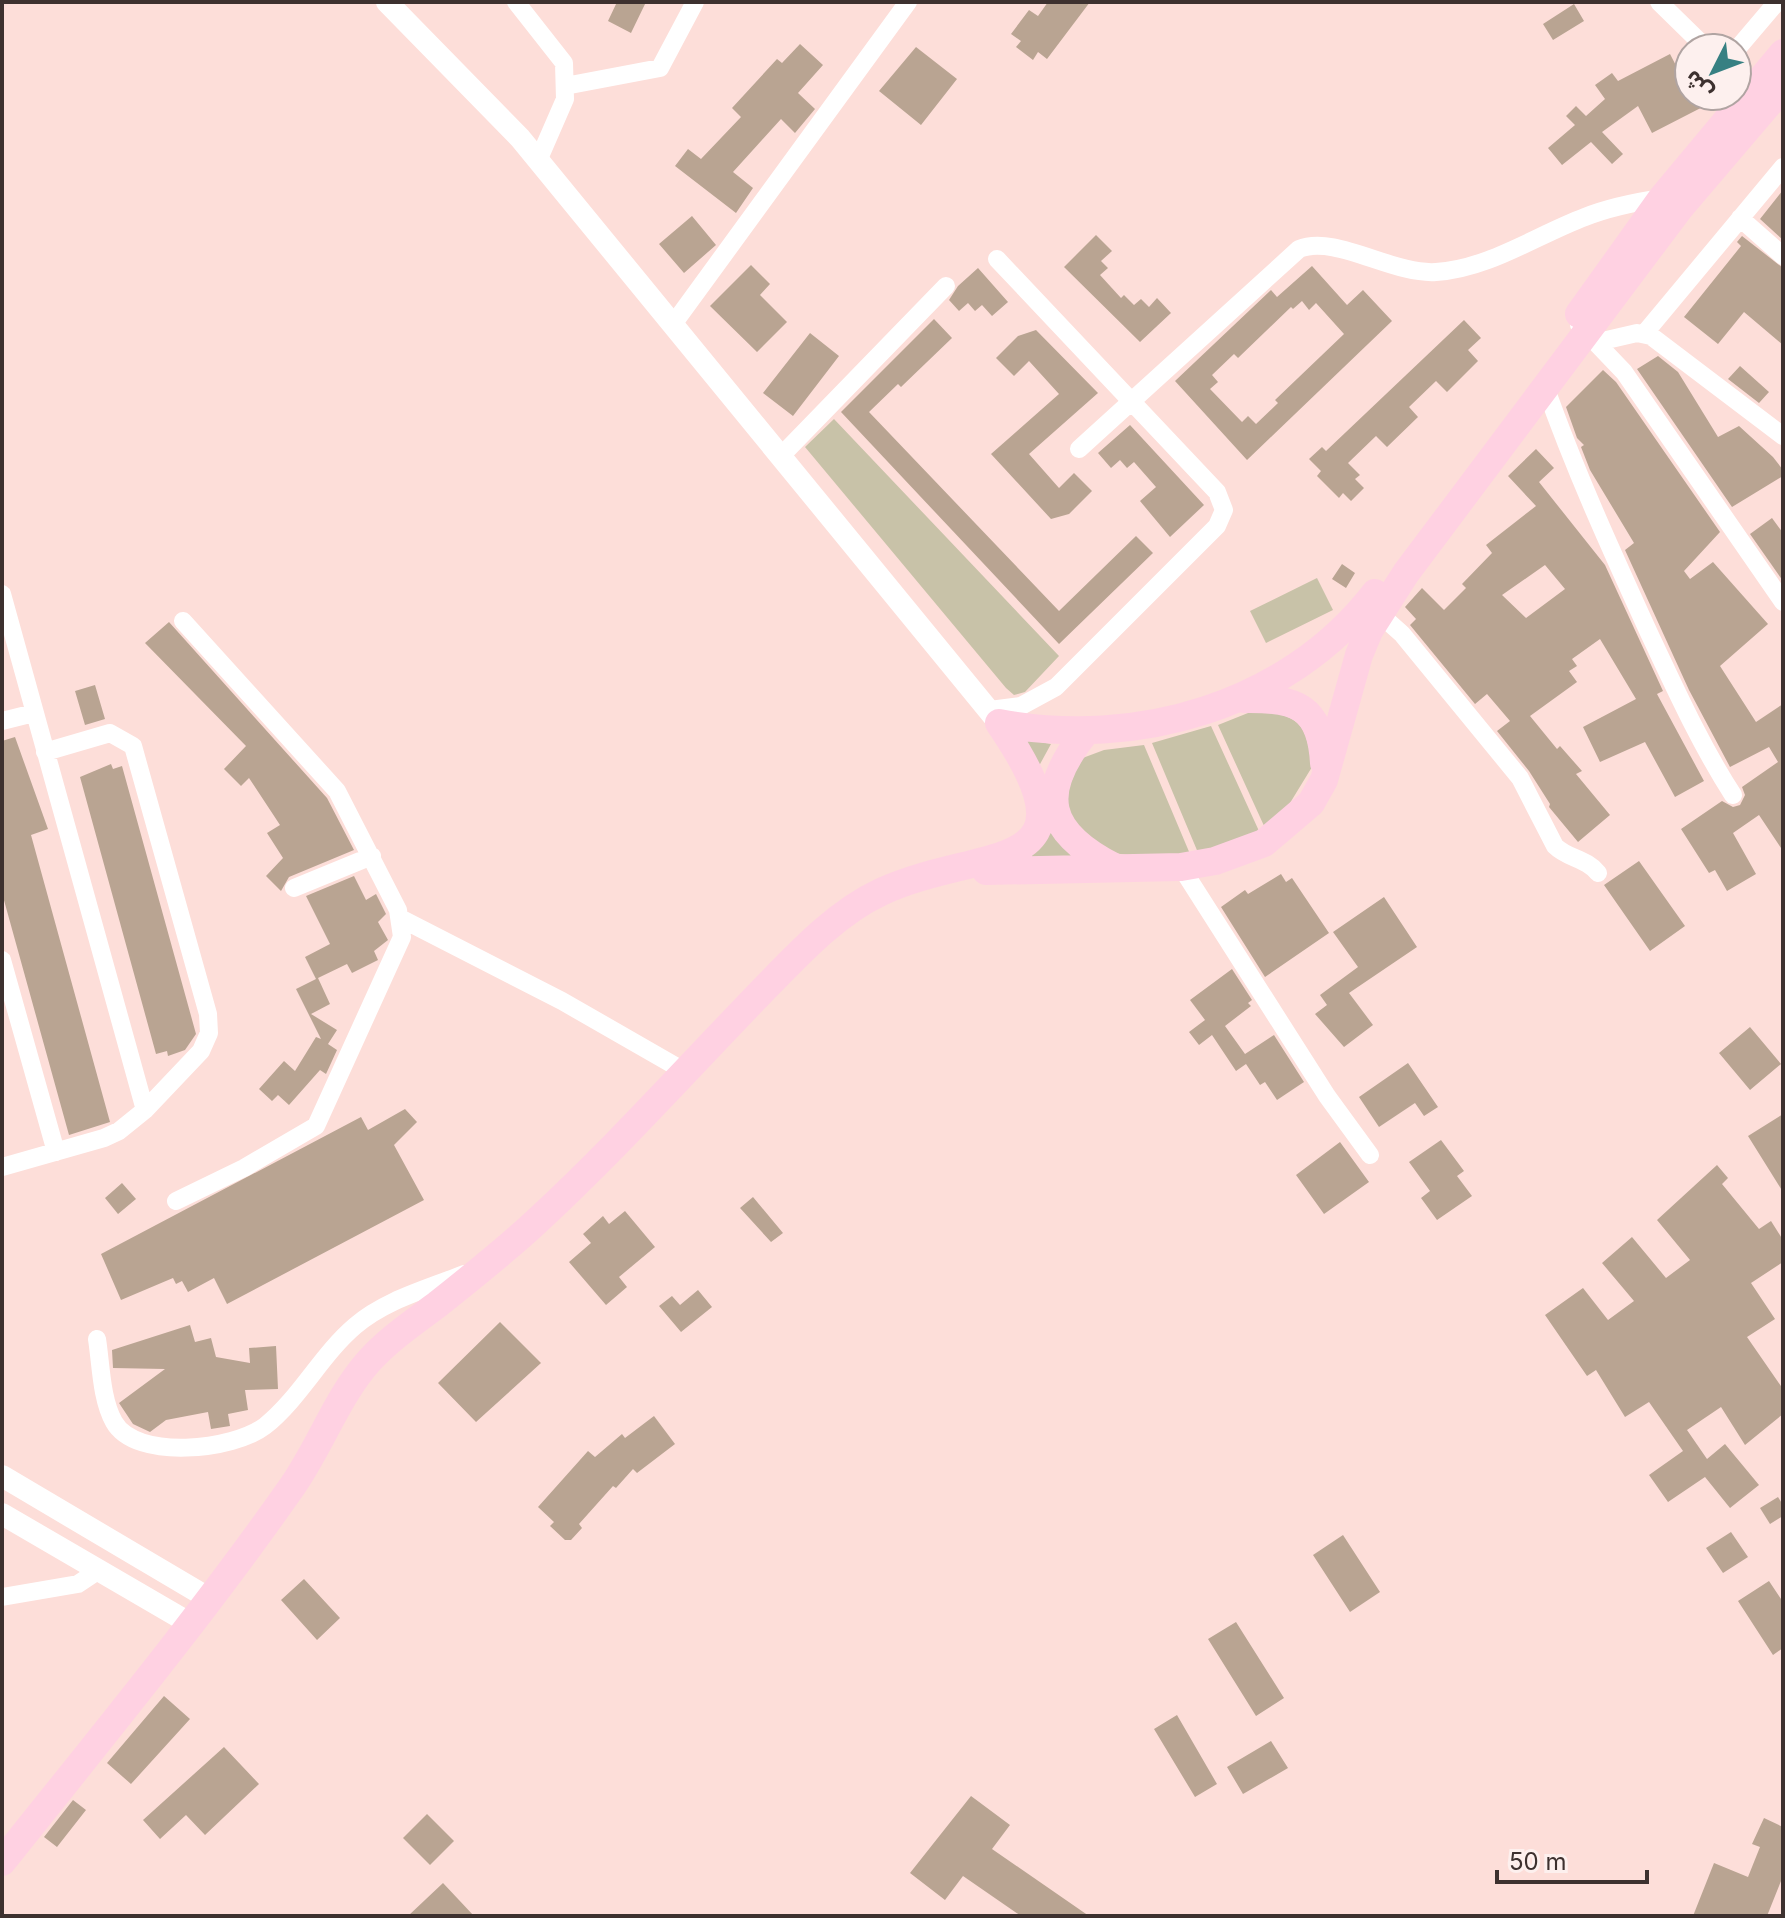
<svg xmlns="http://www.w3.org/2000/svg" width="1785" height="1918" font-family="Inter,'Noto Sans Arabic',sans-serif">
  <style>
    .green { fill: #c8c2a8 }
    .building { fill: #b9a492; fill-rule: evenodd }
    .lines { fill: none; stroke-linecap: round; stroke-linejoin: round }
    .minor { stroke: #fff; stroke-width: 18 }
    .tertiary { stroke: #fff; stroke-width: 22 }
    .primary { stroke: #ffd1e2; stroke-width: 28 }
  </style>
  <rect width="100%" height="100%" fill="#fdded9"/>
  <path class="green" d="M834,419l225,237 -34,36 -11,3 -8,-7 -201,-241z
    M1317,578l16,32 -67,33 -16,-32z
    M1258,709c44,9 48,14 54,58l-22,36 -25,25 -47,-103z
    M1211,726l48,105 -60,24 -47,-112z
    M1024,739l27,5 -12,22z
    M1144,745l46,109 -55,2 -36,-5 -38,-42 19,-50 24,-9z
    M1049,826l31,32 -65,3z"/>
  <path class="building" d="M617,2h29l-15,31 -23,-12z
    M1048,2h42l-43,57 -9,-7 -5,8 -17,-13 5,-6 -10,-7 18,-24 9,6z
    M1574,4l10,17 -31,19 -10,-16z
    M800,44l23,21 -25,28 17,16 -20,24 -14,-14 -48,53 20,16 -17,25 -61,-47 13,-17 13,10 40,-42 -9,-9 45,-49 5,4z
    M916,47l41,32 -36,46 -42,-34z
    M1670,54l13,25 6,-3v20h35l-72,37 -14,-27 -36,26 21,22 -11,10 -21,-22 -29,23 -14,-17 27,-23 -9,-9 10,-10 10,10 19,-17 -10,-14 17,-12 6,8z
    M1783,190v50l-23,-21z
    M692,216l24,29 -32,28 -25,-29z
    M1096,235l16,16 -11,10 7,7 -8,7 21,23 3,-3 10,10 7,-6 8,8 8,-9 14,15 -31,29 -76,-75z
    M1742,236l41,32v77l-39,-33 -26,32 -34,-27 57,-71 -4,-4z
    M751,265l19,19 -10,11 27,27 -30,30 -47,-46z
    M1312,266l35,39 16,-15 29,31 -145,139 -72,-79 96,-91 6,7zM1302,301l7,9 7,-7 28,31 -69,66 3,3 -22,21 -8,-8 -6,6 -32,-33 8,-7 -6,-7 22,-21 4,4 53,-51 2,2z
    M978,268l30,34 -16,14 -10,-11 -7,6 -7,-8 -9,8 -10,-11 9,-14z
    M934,319l18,19 -51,49 -3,-3 -29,28 190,199 77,-75 17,17 -94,91 -218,-232z
    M1464,320l17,18 -13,12 10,11 -31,31 -11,-11 -27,26 9,10 -31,30 -11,-11 -28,27 12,12 -5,4 9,9 -13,13 -8,-8 -4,5 -22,-22 4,-5 -12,-12 13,-12 4,4z
    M1036,330l62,63 -69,61 30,34 15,-15 18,18 -23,23 -18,5 -60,-65 68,-60 -30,-33 -15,15 -18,-18 22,-22z
    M810,333l29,23 -46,60 -30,-23z
    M1658,356l20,16 40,65 21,-11 34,31 10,13v6l-51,31 -95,-138z
    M1740,366l29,26 -10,11 -31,-24z
    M1603,370l13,12 104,150 -36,39 6,8 23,-17 55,62 -48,42 36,56 27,-18v147l-24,-36 -26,18 23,41 -29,17 -12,-21 -6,3 -28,-44 41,-28 11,6 7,-2 5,-10 -3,-8 36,-25 -9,-15 -39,20 -41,-77 -64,-140 9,-7 -44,-73 -9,-23 3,-2 -7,-7 -11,-31z
    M1130,425l74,80 -34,32 -30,-36 16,-14 -22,-25 -7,6 -7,-8 -9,8 -13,-15z
    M1536,449l18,19 -15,14 66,83 58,126 -6,3 47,87 -29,16 -30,-55 -45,20 -17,-35 53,-28 -36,-60 -28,20 5,7 -8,5 8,11 -47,34 27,33 3,-3 22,25 -6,3 34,41 -32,27 -29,-35 1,-3 -21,-33 -32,-40 13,-10 -23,-27 -12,10 -65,-79 6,-6 -11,-12 17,-19 22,22 22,-22 -4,-4 30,-31 -6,-8 50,-39 -28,-30zM1545,565l20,24 -39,29 -24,-23z
    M1772,518l11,15v48l-33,-47z
    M1342,564l13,9 -9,15 -14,-9z
    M169,622l158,176 27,52 -65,27 -8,14 -15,-15 17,-18 -16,-25 13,-8 -31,-47 -8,8 -17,-17 22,-23 -101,-103z
    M95,685l10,34 -20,6 -10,-34z
    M15,737l33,92 -17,6 79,287 -41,13 -67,-242v-152z
    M111,764l2,5 9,-3 74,268 -11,16 -17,6 -1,-5 -11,3 -76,-277z
    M1639,861l46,65 -35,25 -46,-66z
    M1281,874l5,8 6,-4 37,55 -64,44 -44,-70 24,-17 3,4z
    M354,876l12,24 10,-6 10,20 -8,8 10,18 -14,11 4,9 -26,13 -5,-9 -29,14 12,26 -19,10 26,16 -9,14 9,6 -11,24 -6,-4 -31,35 -11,-10 -6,6 -13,-12 25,-28 11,10 21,-34 5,2 -25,-50 20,-10 -11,-22 25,-13 -24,-48z
    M1384,897l33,50 -68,46 24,32 -29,22 -29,-33 12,-9 -7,-10 38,-28 -25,-35z
    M1232,969l20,31 -4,3 3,3 -26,20 20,28 29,-19 30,47 -27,18 -12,-18 -5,3 -14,-21 -10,7 -24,-36 -13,10 -10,-13 16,-12 -15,-20z
    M1750,1027l31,37 -31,26 -31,-37z
    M1408,1063l30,44 -14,9 -9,-13 -36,24 -20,-30z
    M405,1109l12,13 -23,23 30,55 -197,104 -13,-26 -26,14 -6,-11 -6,3 -3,-6 -52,22 -20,-46 260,-137 7,13z
    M1783,1114v78l-35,-56z
    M1441,1140l23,31 -7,5 15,20 -35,24 -16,-22 9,-7 -21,-29z
    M1340,1142l29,40 -45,32 -28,-39z
    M1717,1165l11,13 -6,6 37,45 12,-8 12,19v22l-32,21 24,36 -28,18 36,52v25l-38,31 -24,-38 -34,23 20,29 18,-15 34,41 -29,23 -25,-31 -37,25 -19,-27 34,-24 -34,-49 -24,15 -29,-47 -9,6 -42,-61 38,-27 25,32 26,-19 -32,-38 30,-26 34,41 24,-18 -33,-40z
    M122,1183l14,16 -18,15 -13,-16z
    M753,1197l30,36 -12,9 -31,-34z
    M625,1211l30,36 -36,30 8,10 -21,18 -37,-43 22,-19 -8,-9 20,-18 6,8z
    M698,1290l14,17 -31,25 -22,-26 13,-10 8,9z
    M500,1322l41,41 -65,59 -38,-39z
    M190,1325l5,17 16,-4 5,19 34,6 -1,-15 27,-2 2,43 -33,1 3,20 -20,4 2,12 -19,3 -3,-17 -42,8 -16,12 -17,-8 -14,-21 46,-34 -52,-1 -1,-18z
    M654,1416l21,28 -38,29 -4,-4 -17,19 -3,-2 -34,38 3,4 -11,12h-6l-15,-14 4,-4 -16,-15 50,-56 7,6 27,-23 3,4z
    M1778,1497l5,8v11l-13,8 -10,-16z
    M1731,1532l17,25 -25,16 -17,-25z
    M1343,1535l37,57 -30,20 -37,-57z
    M304,1579l36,39 -23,22 -36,-40z
    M1769,1581l14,21v46l-10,7 -35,-54z
    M1236,1622l48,76 -28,18 -48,-77z
    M164,1696l26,23 -59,65 -24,-21z
    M1177,1715l40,69 -22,13 -41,-68z
    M1271,1741l17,27 -45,26 -16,-27z
    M224,1747l35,37 -54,51 -19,-20 -26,24 -17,-19z
    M971,1796l39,29 -18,24 97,67h-68l-58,-40 -18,24 -35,-27z
    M73,1800l13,10 -29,37 -13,-10z
    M427,1814l27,27 -24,24 -27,-27z
    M1764,1818l19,9v49l-16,40h-74l21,-53 34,14 12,-30 -8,-3z
    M443,1883l31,33h-66z"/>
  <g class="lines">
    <path class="minor" d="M516,2l48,61 1,36 -27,62
      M1659,2l47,46
      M1737,49l40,-47
      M565,86l95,-18 35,-66
      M1740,218l43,38
      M674,323l234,-321
      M1579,325l45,47 159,230
      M1644,334l139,-167
      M1598,342l39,-9 14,3 132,100
      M1545,386c30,85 67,166 104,247 26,55 51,111 84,162
      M1079,449l220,-200c36,-15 94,26 137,23 52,-3 101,-37 149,-55 25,-10 51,-15 77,-19
      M780,457l166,-171
      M2,594l143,516
      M1374,609l28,25 118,144 35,68c13,13 31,12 43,27
      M990,710l31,-4 35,-19 161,-161 7,-16 -7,-18 -220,-233
      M2,721l32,-8
      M1181,867l146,229 43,59
      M294,888l78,-32
      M400,918l162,83 122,70
      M2,960l54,192
      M2,1167l102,-29 15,-7 26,-21 56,-59 8,-18 -1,-19 -75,-268 -23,-13 -65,19
      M176,1201l68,-33 72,-42 86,-189 -4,-27 -61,-119 -154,-170
      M97,1339c4,25 4,60 17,83 22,39 120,28 151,4 35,-28 56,-71 90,-100 30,-26 72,-37 109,-52
      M2,1597l76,-13 21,-14"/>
    <path class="tertiary" d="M387,2l133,136 479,585
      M2,1476l208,123
      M2,1514l189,110"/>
    <path class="primary" d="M1579,314l83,-116 121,-145
      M1244,699c52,-1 77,7 80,64
      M999,723c137,26 289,-17 376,-130
      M1085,733c-49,61 -39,99 29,134
      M986,871l195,-4 34,-6 49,-18 47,-40 13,-23 35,-125 10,-24 37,-58 273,-364 104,-122
      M2,1862c97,-122 197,-243 287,-371 30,-41 47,-93 80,-130 20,-22 45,-39 69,-57 34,-27 68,-54 99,-83 81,-75 155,-158 232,-237 33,-34 69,-72 112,-92 101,-47 225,-13 118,-169"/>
  </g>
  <rect width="1785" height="1918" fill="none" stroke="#3d312f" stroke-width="8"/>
  <g transform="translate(1713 72) rotate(228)"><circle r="38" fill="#fdf0ee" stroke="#b0a4a2" stroke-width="2"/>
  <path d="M0-6L14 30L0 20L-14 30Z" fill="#378082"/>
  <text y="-12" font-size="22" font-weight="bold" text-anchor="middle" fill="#3d312f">ش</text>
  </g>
  <path d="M1497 1870v12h150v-12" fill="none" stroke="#3d312f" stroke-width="4"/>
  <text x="1509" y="1870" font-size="24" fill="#3d312f" stroke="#fdf0ee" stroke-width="6" paint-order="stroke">50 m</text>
</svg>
